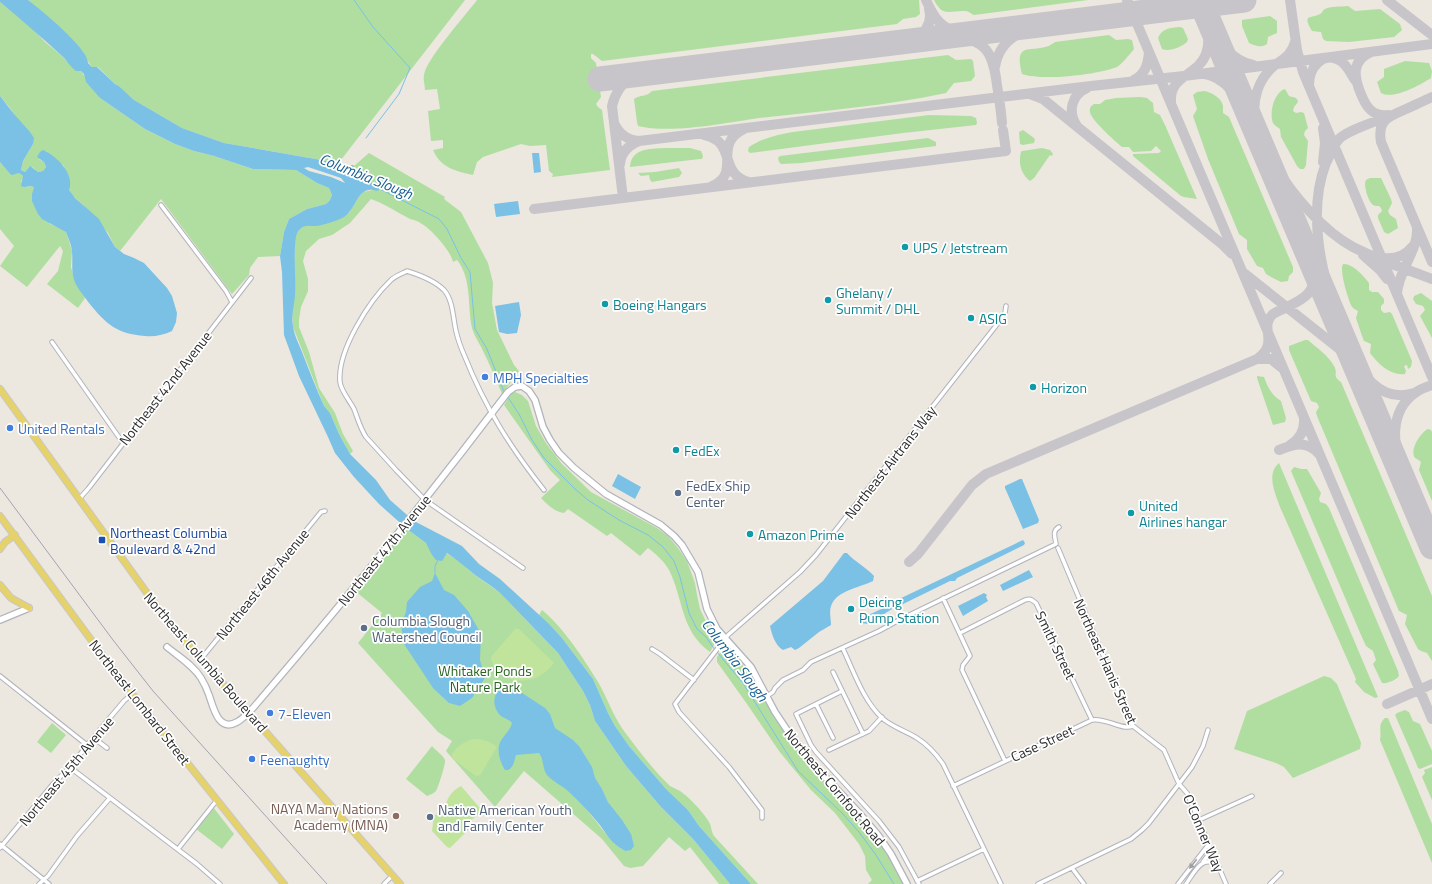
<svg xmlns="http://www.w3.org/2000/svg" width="1432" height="884" font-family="'Titillium Web',sans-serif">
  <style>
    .green { fill: #b0dea0; fill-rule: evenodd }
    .pitch { fill: #c1e49c }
    .water { fill: #7ac1e5; fill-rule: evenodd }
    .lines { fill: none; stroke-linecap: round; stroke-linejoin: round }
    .stream { stroke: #7ac1e5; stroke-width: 1 }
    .taxiway { stroke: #c7c5ca; stroke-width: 10 }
    .runway { stroke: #c7c5ca; stroke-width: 25 }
    .street-casing { stroke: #b2b4bd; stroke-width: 5.5 }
    .secondary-casing { stroke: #b2b4bd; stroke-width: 8 }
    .primary-casing { stroke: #c8c8c8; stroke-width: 8 }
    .street { stroke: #fff; stroke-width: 3.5 }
    .secondary { stroke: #fff; stroke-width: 5.5 }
    .primary { stroke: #e6d26a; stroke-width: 6 }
    .rail { stroke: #a2a3b4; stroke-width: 1 }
    .oneway { fill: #a0a0a0 }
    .culture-dot { fill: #0f9aa8; stroke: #fff; stroke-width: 1.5 }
    .shop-dot { fill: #3f7fe0; stroke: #fff; stroke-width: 1.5 }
    .service-dot { fill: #5c6f8a; stroke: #fff; stroke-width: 1.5 }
    .transit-dot { fill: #1a4fb4; stroke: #fff; stroke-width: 1.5 }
    .education-dot { fill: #8d6e63; stroke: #fff; stroke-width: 1.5 }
    .labels { text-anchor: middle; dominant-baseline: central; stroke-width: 3.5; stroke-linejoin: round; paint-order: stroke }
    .culture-label { font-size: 14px; fill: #0d838f; stroke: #fff; text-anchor: start }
    .shop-label { font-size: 14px; fill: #366cbe; stroke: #fff; text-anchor: start }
    .street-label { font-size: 14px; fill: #2b2b2b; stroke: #fff }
    .service-label { font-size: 14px; fill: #4e5e75; stroke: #fff; text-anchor: start }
    .transit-label { font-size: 14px; fill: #164399; stroke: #fff; text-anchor: start }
    .park-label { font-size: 14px; fill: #296320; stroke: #fff }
    .education-label { font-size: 14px; fill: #785e54; stroke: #fff; text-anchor: end }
    .water-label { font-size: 15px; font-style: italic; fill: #186092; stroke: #fff }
  </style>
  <rect width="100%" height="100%" fill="#ece7df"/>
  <path class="green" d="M28,0h437l-128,165 -7,-3 -9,-2 -97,-17 -42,-15 -48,-28 -15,-14 -4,-2 -17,-17h-6l-20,-28z
    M477,0h442l1,14 -4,3 -13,2 -6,5 -295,37 -9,-7h-2v4l5,5 5,34 -5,7 2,3 4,3 8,60 -58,7 1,-3 -4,-3 -3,-26 -16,1 -9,-2 -38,13 -6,5 -4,13c-18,-4 -32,-7 -40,-25l10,-2v-8l-12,1 -3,-30 12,-2 -3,-20 -12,1c0,-4 -2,-10 -1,-15 2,-16 42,-60 53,-75z
    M934,0h154l-114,15c-3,-1 -5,-4 -9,-4 -15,-1 -22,7 -31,-11z
    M0,2l32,26 13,14 17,14 12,13 7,2 19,27 45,31 30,15 19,7 20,5 39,13 43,1 21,13 12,5 3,7 -2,5 -4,4 -19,5 -18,10 -5,13 -4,24 -22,1 -8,11 -1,7 -17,19 -71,-95 -41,52 -5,-4 -7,-14 -26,-29 -10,-9 -3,-5 -5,-24 -18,-15 -7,8 5,3 2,5 -3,4 -5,1 -6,-5h-3l-4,5 -4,-2 2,-9 10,-17 -23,-36 -10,-12z
    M1348,6l7,5 25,-2 20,15 2,6 -8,7 -45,5 -23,-1 -3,-2 -2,-7 -9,-1c-11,-18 0,-12 8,-17 5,-3 0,-2 5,-5 5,-3 16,-2 23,-3z
    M1270,16l7,5v12l-9,4 -1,7c-5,4 -12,2 -18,-1l-7,-17v-6z
    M1180,27l3,1 5,11 -1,3c-6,5 -17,10 -25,7l-4,-11c4,-10 12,-10 22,-11z
    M1109,35l7,5 12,-1 4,1 2,9c-4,5 -13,16 -17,18 -21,8 -74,14 -95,7 -10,-38 15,-17 33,-32z
    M948,55l8,5 15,-1 2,2 2,15 -4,5 -17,2 -8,10c-61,13 -124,18 -187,25 -34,5 -88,16 -121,8l-1,-4 -3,-23c7,-5 11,-1 18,-8z
    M1405,61l24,2 3,8 -1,7c-11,7 -37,22 -50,15l-4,-11 7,-5v-8z
    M1285,89l4,7c4,2 8,0 9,6l-4,5 -1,4 3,2 5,-1 3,1 4,15 -3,3 -1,4 4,6 -2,24 -2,4h-4l-3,-3 -16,-29 -1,-8c-2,-2 -5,-3 -7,-6 -4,-10 1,-31 12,-34z
    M1204,91c7,1 18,7 19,15 0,3 0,5 0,7l6,4 64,150v5l-4,4 -1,5 -7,1 -10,-5 -5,-3 -3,-6 -6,-2 -10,-17v-9l-8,-6 -31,-75 -15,-43 4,-7 -4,-14 4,-3z
    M1140,97l7,1 6,5 1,9 6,3 5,10 32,74 -13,-2 -3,-1 -48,-40v-2l26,-1 2,-2 -5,-5 -5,5 -18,1 -4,-5h-7c-7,-6 -31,-27 -32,-35 -1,-4 1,-6 4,-8h6l5,-4 11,-2z
    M929,115l42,1 5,2 1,5 -1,2 -73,8 -153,20 -2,-2 1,-4c13,-9 28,-12 44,-15z
    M1023,130l11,8 1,2 -1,3 -11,2 -3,-1 -1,-12z
    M928,138l8,4v4l-134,17 -21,1 -2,-2 -1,-4 2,-2z
    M664,148h26l11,3 2,5 -1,3h-2l-70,8c1,-19 20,-18 34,-19z
    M1042,148l8,2 3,4 -1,2 -2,-1 -16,23 -4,3c-9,-7 -12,-18 -9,-29l1,-1z
    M369,153l76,44 -1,2 17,13 27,51 5,20 -1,20 5,27 17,35 5,6 -17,23c-6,-15 -12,-29 -19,-43 -4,-9 -11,-18 -12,-28 -3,-20 0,-46 -14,-63l-4,2c-2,-11 -21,-32 -31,-38 -4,-3 -8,-4 -12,-5 -13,-7 -25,-15 -39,-20l-21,24 -18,12 -13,4 -13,12 -3,10 5,18v12l-7,16 -2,13v7l10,25 10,36 16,25 8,21 10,17 -3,3 -11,-20 -9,-21 -6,-7 -31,-79 -1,-15 2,-14 1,-18 -1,-17 2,-30 3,-4 5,-3 45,-13 8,-14 6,-7 19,-4 -25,-10 -5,-4 2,-8z
    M0,162l10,12 9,-1 4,3v3l-2,2 6,6 5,-1 2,2v2l16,34 9,3 7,5 6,19 -1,16 4,14 10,17 -7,10 -31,-24 11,-13 5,-20 -3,-5 -33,41 -27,-21 14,-20 -14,-17z
    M679,168l3,5 -3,4 -27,5 -2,-2 -1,-5 -8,1 -3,-3 17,-1z
    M1370,178h11l10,21 1,4 -4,8 2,4 6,4 2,9 -10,6 -4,-2 -6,-14v-3l4,-4 -1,-3 -2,-2c-1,0 -5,0 -6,-1 -5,-3 -10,-21 -7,-25z
    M1343,264c9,-1 21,12 26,19v7l3,2h6l6,7v4l-3,3v4l3,3 6,-1 2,2 20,47 -1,6 -3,2 -1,-4 -3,1 2,5 -1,3c-14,2 -27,-10 -35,-21l1,-9 -7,-3 -3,-8 -5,-15 2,-7c-3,-2 -6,-3 -7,-6 -3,-7 -12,-35 -8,-41z
    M1421,293l11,8v37l-12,-22 5,-6 -2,-4 -7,-2 -3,-5 1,-3z
    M1305,340h3c9,8 20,15 26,26 5,9 -3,9 7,16l91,214v65l-5,-8 -6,-2 -3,-2 -13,-25 2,-9 -8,-4 -82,-195 -1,-4 3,-5 -2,-4 -6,-2 -22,-51v-4z
    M1257,376l7,1c3,9 8,19 17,24l5,17 -1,4 -12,3 -16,-47z
    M515,392l7,3 6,6 8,25 10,17 16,21 29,28 66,36 11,8 10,12 9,13 8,22 2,12 3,14 10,21 5,8v5l-5,9c-30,-22 -26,-52 -41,-82 -5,-9 -13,-16 -21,-22l-8,8 -29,-23 -4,3 -39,-27 -4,4c-11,-2 -16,-8 -23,-15l19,-18 -10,-10 -46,-65 7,-11z
    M1428,429l3,1 1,2v69l-13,-31 2,-8c-2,-2 -4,-3 -6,-4 -6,-8 6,-26 13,-29z
    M1279,463l99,234 -3,1 -11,-6 -9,-10 1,-3 -76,-172c-5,-14 -14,-33 -1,-44z
    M1294,467l7,2h6l14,24 -2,6 1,3 6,2 3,4 69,163 1,5c-3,4 -12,8 -17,7l-9,-19 3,-4 -3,-9 -7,-5 -5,-11 -70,-164z
    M407,529l26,19 13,5 13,8 17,15 23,16 59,61 25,38 7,14 5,16 31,45 35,41 32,32 37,45h-11l-29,-37 -5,4 -16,-14 -26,29 -13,2 -6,-2 -22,-27 -78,-68 -29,36 -49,-56 6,-10 -14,-9 -80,-89 24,-30 -27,-22zM602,790l6,12 6,9 11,40c-17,-11 -26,-27 -39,-42z
    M542,610c21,17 42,49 56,72 10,17 16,37 29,53 13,17 27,36 43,51 3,2 7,3 10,5 9,6 24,22 29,31 3,5 2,10 5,14l44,48h-7l-52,-58 -11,-16 -22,-21 -37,-43 -14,-20 -7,-13 -15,-34 -31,-41 -23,-23z
    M722,650h3l4,2 13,12 46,73 34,41 29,29 20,24 17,24 15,29h-35l4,-4 -6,-10 -1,-14 -6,-12 -24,-31 -24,-23 -32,-39 -32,-47 -30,-42v-5z
    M1324,676l7,2 6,6 23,56 1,3 -1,6 -67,29 -9,-11 -8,-4 -42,-14 13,-38z
    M1405,710l4,2 4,9 7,3 12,27v13l-12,5 -2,-1 -2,-5 -21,-48 2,-2z
    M1385,718h3l44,106v39l-52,-123c2,-8 -3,-15 5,-22z
    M52,723l14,12 -15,18 -14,-11z
    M432,746c3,4 11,9 13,14 1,3 -7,28 -9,31 -2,2 -6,4 -9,5l-21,-17z
    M1432,767v33l-10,-23 3,-4 -1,-3z
    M213,807l21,27 -12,15 -26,-20z"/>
  <path class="pitch" d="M515,629h4l35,34c-5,6 -11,12 -19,15 -17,7 -42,-1 -44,-21z
    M473,739c10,0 16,2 24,8l-17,28 -4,1 -24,-18v-4c6,-8 11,-12 21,-15z
    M461,786l19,22 -1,6 -14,11 4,4 -19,19 -3,-1 -15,-16 2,-16 12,-1c-2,-13 4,-22 15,-28z"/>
  <path class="water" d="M0,0h28c12,9 61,49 60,63l4,4h5l18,17 4,2 15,14 48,28 42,15 97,17 10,2 11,7 5,2 4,-6h2l1,1 -2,8 2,2 29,11 -6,4c-20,-7 -20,18 -33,26 -5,3 -23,9 -29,9 -6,0 -11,-2 -16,4 -4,4 -3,12 -4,17 -1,17 1,33 0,49 -1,10 -4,20 -2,30 1,9 6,18 9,26 7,18 14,36 22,54l6,7 9,21 11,20 26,26 14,20 24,21 48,25 17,18 21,15 48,44 14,15 31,41 15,34 7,13 14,20 37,43 22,21 11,16 52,58h-21l-37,-45 -32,-32 -35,-41 -31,-45 -5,-16 -7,-14 -25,-38 -59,-61c-7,-6 -16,-11 -24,-17 -9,-8 -18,-15 -28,-22l-5,8 -6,-1 -4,-5 -6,-12 -19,-14 -28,-25 -25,-27 -19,-24 -7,-16 -29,-61 -15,-41 -2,-63 -2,-16 4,-24 5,-13 18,-10 19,-5 4,-4 2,-5 -3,-7 -12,-5 -21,-13 -43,-1 -39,-13 -20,-5 -19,-7 -30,-15 -45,-31 -14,-16 -2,-8 -3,-3h-5c-6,-4 -9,-11 -15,-16 -20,-18 -40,-36 -61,-53zM308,167l33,11 4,5 -14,-6 -22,-6 -5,-3z
    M0,96l14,18 16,18 4,6 -1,6 -10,17 -2,9 4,2 5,-6 8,6 5,-1 3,-4 -2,-5 -7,-5 3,-5 3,-2c14,6 32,24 26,40l6,8 24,21 16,28 9,7 10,4 10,5 23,25 5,8 5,17 -1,9 -4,9c-8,4 -18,6 -27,5 -28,-2 -39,-12 -56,-33 -5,-7 -12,-15 -15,-23 -3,-11 -1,-17 -2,-28 0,-6 -4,-14 -6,-20l-24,-13 -4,-5 -6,-13v-7l2,-6 -2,-2 -8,1 -3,-1 2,-10 -4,-3 -7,2 -2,-1 -10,-12z
    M532,153h7l2,19 -7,1z
    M518,201l2,13 -24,3 -2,-13z
    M519,302l2,13 -4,18 -10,1 -8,-2 -4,-26z
    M618,474l23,13 -6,12 -23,-13z
    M1020,479h2l17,41 -1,3 -15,6 -18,-41v-2z
    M1023,540l2,3 -1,2 -67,33 -2,3h-5l-51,25 -3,-3 1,-3z
    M844,553h3c8,9 19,14 27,23l-1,5c-14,7 -36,9 -42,25 -2,7 0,12 0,19l-12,7 -20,16 -4,2 -4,-3 -8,3c-8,-5 -11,-15 -13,-24l53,-45z
    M1029,570l4,7 -30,14 -3,-6z
    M435,573l9,17 10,5 14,16 13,23 -1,26 5,18 -13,20 -12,8 -11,-3 -16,-15 -29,-44 -3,-20 5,-12 1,-10 13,-15 12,-6z
    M984,593l3,2 -1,2 2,4 -25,15 -5,-10z
    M892,604l2,3 -2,2 -24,15 -7,-1 -1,-4z
    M502,687l14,2 29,19 5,6 5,14 18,12 6,6 13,21 3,11 7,11 6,13 14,18 9,14 3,12 -3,4 -6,1c-15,-9 -16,-14 -26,-27 -9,-11 -19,-22 -30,-32 -6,-6 -16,-10 -22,-17 -5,-7 -3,-16 -8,-22l-23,2c-2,6 -2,12 -8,15h-3c-5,-8 -10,-22 -3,-31 4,-6 8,-9 10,-16 -3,-4 -7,-4 -11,-7 -9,-8 -9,-22 1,-29z"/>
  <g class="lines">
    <path class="stream" d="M354,0l19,27 37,41 -11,26 -33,44
      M380,189l59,30 8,10 14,29 9,14 5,57 12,20 17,43
      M507,396l12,18 13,26 12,18 31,31 13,11 31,20 29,15 15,12 11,14 6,16 9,36 8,16 9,8 9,13
      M435,573v-7l3,-6
      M717,652l26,31 55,88 44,42 17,19 17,23 18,29"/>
    <path class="taxiway" d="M926,0c8,18 15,29 35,33
      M1127,0l305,719
      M1290,0l7,50 6,22 129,305
      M1387,0l45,35
      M1210,22c9,19 20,38 43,43
      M952,36c35,4 41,17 45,49 2,13 4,25 5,38
      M914,40c11,-7 19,-17 15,-31
      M1371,52c-20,8 -17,26 -10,42 5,13 12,23 27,21
      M995,67c6,-38 43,-40 74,-46
      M1205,74c35,6 53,64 70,92 18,29 48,65 78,81 25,13 53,22 79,32
      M633,75c-11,8 -18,18 -21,31l11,92 383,-47 -3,-21
      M1134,80c11,-6 14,-15 15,-28
      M1309,85c0,-18 15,-36 33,-23 6,5 9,12 13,18
      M1030,94l13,5 179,145 10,10
      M1432,97c-9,4 -17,8 -26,12 -17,7 -29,11 -25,33l51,120
      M1171,102c-2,-27 27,-26 35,-48 5,-14 1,-29 -2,-43
      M614,123c5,11 13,17 25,18l452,-55 93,-10 248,-32
      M1256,125c-5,-23 1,-45 19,-60 10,-7 17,-11 20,-23
      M1077,126c-10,-14 -5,-32 10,-38
      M704,135c33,6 14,39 45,47
      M1323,162l2,-19 -2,-15
      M620,164c1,-12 9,-19 19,-23
      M712,186c31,-13 -1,-41 32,-57
      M534,209l89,-11
      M1363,255l17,15 7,9
      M1384,258c12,1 21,-2 28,-11
      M1245,274l97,77 17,23
      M1397,294c1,-23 21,-43 20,-65
      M1337,324c-14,-50 -31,-110 -11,-161 4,-8 7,-17 13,-24 11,-10 39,-18 53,-24
      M1347,346c14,26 32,58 67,47
      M1257,359c23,-16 2,-31 15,-44 3,-3 7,-4 11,-6 20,-10 33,-14 31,-40
      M1290,445c10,-6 15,-15 14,-27
      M1279,450c15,-6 28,-10 40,4
      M1401,473c-7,-27 -13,-61 14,-80 5,-4 11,-6 17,-8
      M909,562l9,-8 54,-69 14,-11 271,-115h14l11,9
      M1387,704l45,-20"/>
    <path class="runway" d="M1200,0l232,547
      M600,79l644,-79"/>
    <defs>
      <path id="street" d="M161,205l65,86 6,11
        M52,342l71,101
        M79,499l9,-10 163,-211
        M1058,548l75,178 31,24 15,34 8,9 39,91
        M523,568l-98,-68 -29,-30 -30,-33c-6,-9 -8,-18 -12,-28 -4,-8 -13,-18 -14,-27 -3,-31 29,-81 51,-102 4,-4 10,-6 16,-9 13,4 27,9 37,19 9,10 9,28 12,41 2,9 5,17 9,26 20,50 45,90 79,133
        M943,598l27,58 -7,9 -1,5 43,91
        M960,633l65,-33c5,-2 7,0 11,3l56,117
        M652,649l8,5 34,26
        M843,649c11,23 20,51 39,69 10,9 24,13 35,20 11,7 19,16 26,26l58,120
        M201,659l120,-147 4,-1
        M833,672l30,62
        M0,676l87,69
        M842,691l-46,23 15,31 5,7 63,69 20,26 20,37
        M767,696l6,-4 2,-4 8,-8 20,-10 8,-8 68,-31 20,-11 157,-76c-1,-7 -4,-13 3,-17
        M816,704l17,34
        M94,738l13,10
        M829,750l40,-19 13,-14
        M73,764v5l3,3 121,92 23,20
        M953,786l139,-66c13,-3 30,11 41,6
        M762,818v-8l-33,-43 -50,-55 -4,-8 53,-69 72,-63 16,-17 179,-228 10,-14 1,-7
        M1199,820l53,-24
        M0,844l49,40
        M0,848l53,-64 20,-20 14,-19 37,-44 8,-7
        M178,849l39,-49
        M1203,862l8,-11
        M1072,868l12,16
        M917,881l67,-32
        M39,884l9,-8 29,-40 33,-38
        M384,884l8,-8
        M1038,884l93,-45 11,-9 7,-7 43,-56 11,-21 5,-16
        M1178,884l31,-40
        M1186,884c8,-11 16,-30 31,-19
        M1270,884l11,-11"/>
      <path id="secondary" d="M0,620l29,-12
        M167,647c12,10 26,18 34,31 3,5 6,11 8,17 4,11 9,38 28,27 6,-3 11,-9 16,-14 88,-102 173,-208 255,-316l7,-5 7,-1 7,5 6,9 8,27 7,13 9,13 15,15 32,26 55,31 13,11 8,9 16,27 9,37 10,20 34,38 24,45 16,24 23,29 46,49 18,21 13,19 16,30"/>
      <path id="primary" d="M0,389l165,229 235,266
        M0,516l117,159 167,209
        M0,549l5,-7 10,-7
        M0,585l11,13 18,10"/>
    </defs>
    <use href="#street" class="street-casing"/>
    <use href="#secondary" class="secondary-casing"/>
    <use href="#primary" class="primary-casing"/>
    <use href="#street" class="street"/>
    <use href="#secondary" class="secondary"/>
    <use href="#primary" class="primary"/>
    <path class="rail" d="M0,488l113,152 40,51 174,193"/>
  </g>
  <defs><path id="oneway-solid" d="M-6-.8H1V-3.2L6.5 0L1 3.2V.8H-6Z"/></defs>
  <use class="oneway" href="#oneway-solid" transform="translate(1193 864) rotate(128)"/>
  <g class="culture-dot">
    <circle cx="905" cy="247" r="4"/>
    <circle cx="828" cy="300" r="4"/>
    <circle cx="605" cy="304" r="4"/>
    <circle cx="971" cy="318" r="4"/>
    <circle cx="1033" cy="387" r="4"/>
    <circle cx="676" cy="450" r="4"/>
    <circle cx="1131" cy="513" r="4"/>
    <circle cx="750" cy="534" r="4"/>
    <circle cx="851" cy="609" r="4"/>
  </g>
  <g class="shop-dot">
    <circle cx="485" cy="377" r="4"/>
    <circle cx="10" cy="428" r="4"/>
    <circle cx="270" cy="713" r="4"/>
    <circle cx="252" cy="759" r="4"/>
  </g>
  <g class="service-dot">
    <circle cx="678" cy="493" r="4"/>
    <circle cx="364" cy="628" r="4"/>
    <circle cx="430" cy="817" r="4"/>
  </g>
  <rect class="transit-dot" x="98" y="536" width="8" height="8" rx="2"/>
  <circle class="education-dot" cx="396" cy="816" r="4"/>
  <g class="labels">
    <g class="culture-label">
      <text x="913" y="247">UPS / Jetstream</text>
      <text x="836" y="292">Ghelany /<tspan x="836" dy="16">Summit / DHL</tspan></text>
      <text x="613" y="304">Boeing Hangars</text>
      <text x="979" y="318">ASIG</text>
      <text x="1041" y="387">Horizon</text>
      <text x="684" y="450">FedEx</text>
      <text x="1139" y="505">United<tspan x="1139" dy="16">Airlines hangar</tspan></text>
      <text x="758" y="534">Amazon Prime</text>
      <text x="859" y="601">Deicing<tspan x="859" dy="16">Pump Station</tspan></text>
    </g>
    <g class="shop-label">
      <text x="493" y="377">MPH Specialties</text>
      <text x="18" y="428">United Rentals</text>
      <text x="278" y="713">7-Eleven</text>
      <text x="260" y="759">Feenaughty</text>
    </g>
    <g class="street-label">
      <text transform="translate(165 388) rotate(-52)">Northeast 42nd Avenue</text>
      <text transform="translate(890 462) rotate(-52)">Northeast Airtrans Way</text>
      <text transform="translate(384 550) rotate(-51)">Northeast 47th Avenue</text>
      <text transform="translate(262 584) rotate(-51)">Northeast 46th Avenue</text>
      <text transform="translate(1056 645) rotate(64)">Smith Street</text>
      <text transform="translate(1106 661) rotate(66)">Northeast Hanis Street</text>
      <text transform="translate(206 662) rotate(49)">Northeast Columbia Boulevard</text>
      <text transform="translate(140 702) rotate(52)">Northeast Lombard Street</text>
      <text transform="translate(1042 743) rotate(-25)">Case Street</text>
      <text transform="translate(66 771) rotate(-50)">Northeast 45th Avenue</text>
      <text transform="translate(835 787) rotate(50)">Northeast Cornfoot Road</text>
      <text transform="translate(1204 833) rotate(67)">O'Conner Way</text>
    </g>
    <g class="service-label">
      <text x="686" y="485">FedEx Ship<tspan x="686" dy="16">Center</tspan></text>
      <text x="372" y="620">Columbia Slough<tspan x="372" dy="16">Watershed Council</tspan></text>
      <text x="438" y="809">Native American Youth<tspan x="438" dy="16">and Family Center</tspan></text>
    </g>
    <g class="transit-label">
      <text x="110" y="532">Northeast Columbia<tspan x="110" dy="16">Boulevard &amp; 42nd</tspan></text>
    </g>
    <g class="park-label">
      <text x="485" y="670">Whitaker Ponds<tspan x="485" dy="16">Nature Park</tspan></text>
    </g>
    <g class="education-label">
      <text x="388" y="808">NAYA Many Nations<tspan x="388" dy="16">Academy (MNA)</tspan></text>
    </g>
    <g class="water-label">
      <text transform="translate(366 176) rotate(22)">Columbia Slough</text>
      <text transform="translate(735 660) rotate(53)">Columbia Slough</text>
    </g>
  </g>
</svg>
